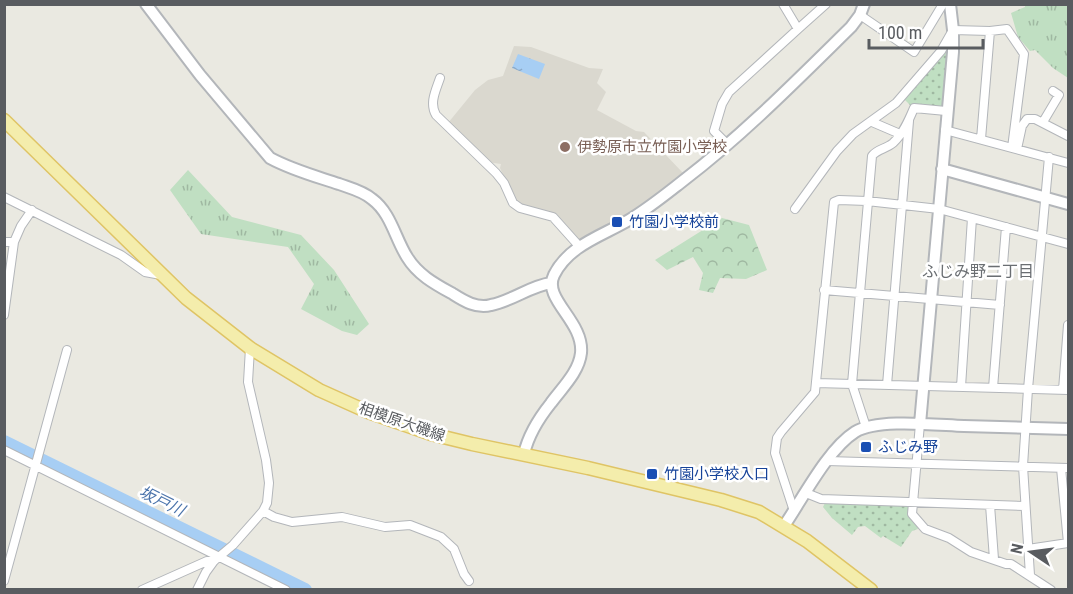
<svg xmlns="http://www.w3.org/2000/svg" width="1073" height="594" font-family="'Roboto Condensed','Noto Sans JP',sans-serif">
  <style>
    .education { fill: #dad8cf }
    .grass { fill: url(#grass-tufts) }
    .forest { fill: url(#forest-crowns) }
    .park { fill: url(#park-dots) }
    .water { fill: url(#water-ripples) }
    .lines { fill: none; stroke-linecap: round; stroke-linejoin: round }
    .river { stroke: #a7cef4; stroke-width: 14 }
    .minor-casing { stroke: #b3b6ba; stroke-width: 10 }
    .tertiary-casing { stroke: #b3b6ba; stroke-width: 14 }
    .primary-casing { stroke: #dfc465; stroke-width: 15 }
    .minor { stroke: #fff; stroke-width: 8 }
    .tertiary { stroke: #fff; stroke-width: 10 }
    .primary { stroke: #f4edac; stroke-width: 12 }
    .education-dot { fill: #8d6e63; stroke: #fff; stroke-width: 2 }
    .transit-dot { fill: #1a4fb4; stroke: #fff; stroke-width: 2 }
    .labels { text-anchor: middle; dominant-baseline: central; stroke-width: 5; stroke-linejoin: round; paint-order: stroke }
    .education-label { font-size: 15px; fill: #785e54; stroke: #fff; text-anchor: start }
    .transit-label { font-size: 15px; fill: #164399; stroke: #fff; text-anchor: start }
    .street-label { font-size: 15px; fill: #595c60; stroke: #fff }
    .neighbourhood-label { font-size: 16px; fill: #6a6e72; stroke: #fff }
    .water-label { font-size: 16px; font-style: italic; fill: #4b74ab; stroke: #fff }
  </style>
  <defs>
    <pattern id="grass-tufts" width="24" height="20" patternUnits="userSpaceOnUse" patternTransform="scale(1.5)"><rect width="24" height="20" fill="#c0dfc2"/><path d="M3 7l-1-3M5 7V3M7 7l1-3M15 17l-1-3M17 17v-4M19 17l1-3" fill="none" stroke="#9fb8a1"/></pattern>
    <pattern id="forest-crowns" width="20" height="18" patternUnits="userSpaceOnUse" patternTransform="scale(1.5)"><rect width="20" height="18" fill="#c0dfc2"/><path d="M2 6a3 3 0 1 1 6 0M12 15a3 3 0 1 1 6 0" fill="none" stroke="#9fb8a1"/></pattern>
    <pattern id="park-dots" width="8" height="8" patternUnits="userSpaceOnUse" patternTransform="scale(1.5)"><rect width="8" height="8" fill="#c0dfc2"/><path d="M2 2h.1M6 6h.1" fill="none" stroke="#9fb8a1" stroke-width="1.8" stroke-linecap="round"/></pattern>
    <pattern id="water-ripples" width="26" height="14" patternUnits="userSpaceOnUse" patternTransform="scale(1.5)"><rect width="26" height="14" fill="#a7cef4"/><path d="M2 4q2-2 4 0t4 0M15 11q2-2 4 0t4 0" fill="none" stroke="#8baac9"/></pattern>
  </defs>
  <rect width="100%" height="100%" fill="#eae9e1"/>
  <path class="education" d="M514,46l17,1 58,21 14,1 -6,14 9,9 -9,18 39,21 8,1 39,41 -44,36 -59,31 -4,-1 -22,-23 -31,-9 -8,-7 -15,-32 1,-4 -14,-2 -39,-39 27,-33 13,-10 15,-4z"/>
  <path class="grass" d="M1025,5h43v73l-15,-10 -18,-18 -5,1 -12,-14 -7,-24 14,-6z
    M188,170l44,47 69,18 33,35 35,54 -12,11 -15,-4 -41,-22 13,-25 -26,-37 -87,-13 -31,-44z"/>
  <path class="forest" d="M722,218l27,7 18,45 -21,9 -26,-1 -7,15 -14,-3 4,-17 -10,-16 -26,13 -12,-10z"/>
  <path class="park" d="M943,50l6,4 -5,50 -4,4 -28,-1 -8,-8z
    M825,503l85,2 8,24 -6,2 -11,16 -18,-11 -2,2 -16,-12 -7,1 -6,8 -20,-17 -9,-11z"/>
  <path class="water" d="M518,54l27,10 -6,15 -27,-11z"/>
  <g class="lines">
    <path class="river" d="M4,442l301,148"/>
    <defs>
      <path id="minor" d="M783,4l15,25 28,-25
        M860,15l54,37 29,-48
        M440,78c-4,12 -11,25 -4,37l60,58 8,10 9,20 7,5 33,9 26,29
        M872,122l28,12
        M1043,122l16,-27 -6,-4
        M945,130l123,33
        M981,139l9,-108
        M728,145l-14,-14 8,-27 7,-12 69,-63
        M1017,149l5,-23 5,-7h8l33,17
        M4,197l117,58 24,17 16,3
        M795,209l42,-58 16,-17 43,-31 45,-52 12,-21 37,1 17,-2 17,25 -12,94
        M4,242h10
        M824,290l176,15
        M4,315l10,-73 7,-16 11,-16
        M816,383l252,7
        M887,385l22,-264
        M961,387l11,-169
        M993,388l13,-161
        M1063,390l5,-65
        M920,424l-8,90 13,15 24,9 22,14 35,12h5l40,26
        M866,427l-14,-43 20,-228c5,-7 14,-7 21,-13 10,-9 16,-23 21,-35l32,3
        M4,450l282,140
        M827,461l241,7
        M1061,468l7,75
        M806,493l15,6 203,7
        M990,505l4,54
        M263,511l11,6 18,5 50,-5 43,10 25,-2 31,12 13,12 10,25 5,7
        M794,511l-19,-58 2,-15 4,-6 34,-40 19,-190 5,-2 28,1 72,8 129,35
        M1028,549l40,-6
        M1030,575l-7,-109 5,-77 21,-232
        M4,581l63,-231
        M142,590l65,-29h7
        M197,590l9,-18 8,-11 19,-16 30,-34 4,-8 2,-20 -3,-23 -18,-78 2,-34"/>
      <path id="tertiary" d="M146,4l54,71 70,83c22,12 45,18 69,26 11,4 24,7 33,15 19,14 23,39 35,58 11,18 28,27 46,37 11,7 24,15 38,11 21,-4 39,-19 60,-22
        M942,169l126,35
        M920,424l33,-372v-22l-3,-26
        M524,454c4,-18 15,-36 27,-51 11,-15 28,-31 30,-50 3,-32 -39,-54 -27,-78 15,-30 48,-39 75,-55 20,-12 37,-26 55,-40 60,-46 113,-100 167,-153l9,-12 4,-11
        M784,526c19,-28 44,-77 71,-94 23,-14 81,-7 109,-6 35,1 70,2 104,3"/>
      <path id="primary" d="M4,120l182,178 64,50 69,42 49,22 63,22 41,10 116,24 133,32 38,12 48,29 64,49"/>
    </defs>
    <use href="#minor" class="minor-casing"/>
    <use href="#tertiary" class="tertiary-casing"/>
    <use href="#primary" class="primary-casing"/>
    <use href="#minor" class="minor"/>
    <use href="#tertiary" class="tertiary"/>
    <use href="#primary" class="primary"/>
  </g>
  <circle class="education-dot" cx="565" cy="147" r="6"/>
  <g class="transit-dot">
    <rect x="611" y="216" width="12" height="12" rx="3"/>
    <rect x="860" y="441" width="12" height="12" rx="3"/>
    <rect x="646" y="468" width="12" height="12" rx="3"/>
  </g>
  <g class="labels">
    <g class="education-label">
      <text x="577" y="147">伊勢原市立竹園小学校</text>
    </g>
    <g class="transit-label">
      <text x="629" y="222">竹園小学校前</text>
      <text x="878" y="447">ふじみ野</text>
      <text x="664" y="474">竹園小学校入口</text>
    </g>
    <g class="street-label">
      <text transform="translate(402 422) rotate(19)">相模原大磯線</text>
    </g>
    <g class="neighbourhood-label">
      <text x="978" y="271">ふじみ野二丁目</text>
    </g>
    <g class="water-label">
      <text transform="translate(162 501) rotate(26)">坂戸川</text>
    </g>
  </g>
  <rect width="1073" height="594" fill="none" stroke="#595c60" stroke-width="12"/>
  <g transform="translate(1031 552) rotate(283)" stroke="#ffffff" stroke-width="4.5" paint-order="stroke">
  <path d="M0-4.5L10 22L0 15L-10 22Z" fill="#595c60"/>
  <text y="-9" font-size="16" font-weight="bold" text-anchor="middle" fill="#595c60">N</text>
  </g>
  <path d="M869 39v9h114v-9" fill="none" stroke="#595c60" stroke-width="3"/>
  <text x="878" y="39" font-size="18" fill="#595c60" stroke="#ffffff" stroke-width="4.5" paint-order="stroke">100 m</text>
</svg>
